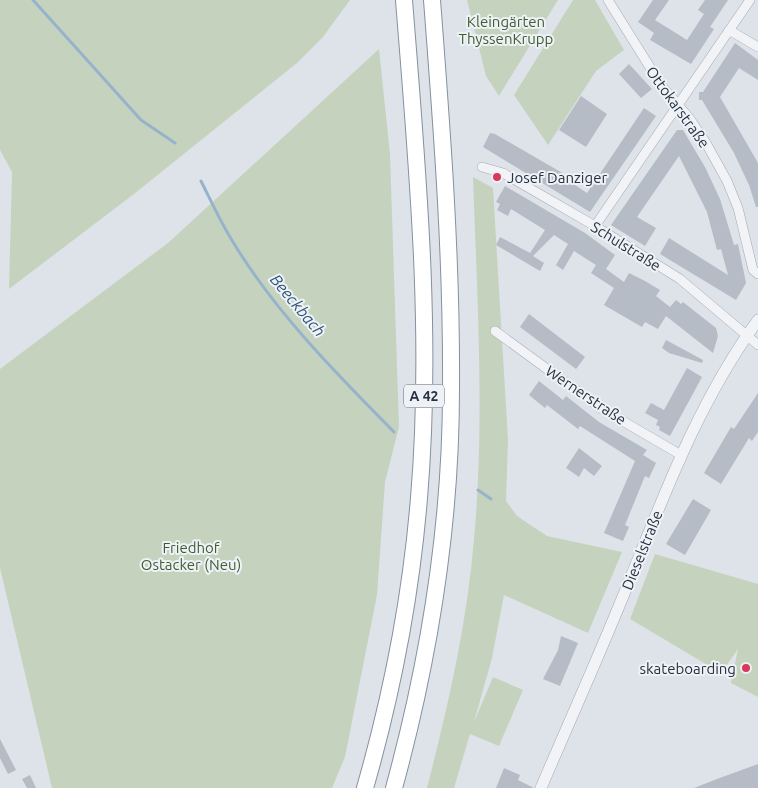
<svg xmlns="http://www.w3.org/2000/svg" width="758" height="788" font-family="Ubuntu,sans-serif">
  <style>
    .green { fill: #c5d3be }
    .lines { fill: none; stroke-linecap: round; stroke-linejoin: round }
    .stream { stroke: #96b3cc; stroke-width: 3 }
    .building { fill: #b5bcc6 }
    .minor-casing { stroke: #a3aab3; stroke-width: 10 }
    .tertiary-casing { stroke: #a3aab3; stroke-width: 12 }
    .motorway-casing { stroke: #8491a1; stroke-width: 18 }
    .minor { stroke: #f1f3f7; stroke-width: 9 }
    .tertiary { stroke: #f1f3f7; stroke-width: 11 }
    .motorway { stroke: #fff; stroke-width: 16 }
    .poi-dot { fill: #d8385b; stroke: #eef2f6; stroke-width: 2 }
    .labels { text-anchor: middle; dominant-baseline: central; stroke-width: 4; stroke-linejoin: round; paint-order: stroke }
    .shield { fill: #eef2f6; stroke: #626b77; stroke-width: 1 }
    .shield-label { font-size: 14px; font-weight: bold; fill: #263141 }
    .park-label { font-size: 15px; fill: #3d5e32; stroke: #eef2f6 }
    .street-label { font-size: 15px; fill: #263141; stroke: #eef2f6 }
    .poi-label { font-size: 15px; fill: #263141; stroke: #eef2f6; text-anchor: start }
    .water-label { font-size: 16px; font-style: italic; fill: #2d5378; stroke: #eef2f6 }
  </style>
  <rect width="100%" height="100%" fill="#dee3e9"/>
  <path class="green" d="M0,0h350l-27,37 -26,26 -163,131 -125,95 3,-117 -12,-22z
    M467,0h91l-59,96 -13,-20z
    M573,0h22l29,50 -28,21 -48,74 -34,-50z
    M379,49l11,105 9,273 -14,55 -8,113 -32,162 -13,31h-280l-52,-220v-199l168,-126z
    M473,177l20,11 15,252 -2,61 11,15 30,20 75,16 -34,81 -84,-38 -12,63 -18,64 19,-45 30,13 -24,56 -29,-12 -16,54h-27c21,-82 40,-164 47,-249 11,-120 3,-242 -1,-362z
    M655,554l103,30v113l-27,-14 7,-34 -17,24 -91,-54z"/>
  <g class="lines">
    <path class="stream" d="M33,0l108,120 34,23
      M201,181c10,20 20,42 32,61 43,71 103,131 161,190
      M478,490l13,9"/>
  </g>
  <path class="building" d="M653,0h16l-14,20 32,20 17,-26 -6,-4 7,-10h23l-18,27 4,2 -23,35 -41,-24 4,-7 -16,-11z
    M735,43l23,17v20l-19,-12 -19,29 38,66v44h-2l-7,-22 -15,-32 -32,-53h-3v-8h4z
    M629,64l23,25 -11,9 -22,-24z
    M581,96l26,18 -21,33 -27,-17z
    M644,108l12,8 -66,96 -107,-65 7,-14 5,1 76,44 -2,3 18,12z
    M677,130h6l22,37 15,32 14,46 4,-1 8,39 -10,17 -76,-46 9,-16 59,37 -7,-26 -4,1 -10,-38 -28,-56 -42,61 19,11 -11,18 -34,-21z
    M505,186l80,47 30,22 -9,14 18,13 5,-9 16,8 15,9 -4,6 14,11 6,-7 5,4 2,-2 33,26 2,8 -5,17 -47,-37 -8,13 -13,-7 -3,5 -38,-22 10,-17 -23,-15 5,-8 -22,-14 -11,19 -7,-5 12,-21 -14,-9 -21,21 11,7 -4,8 -44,-26 4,-8 30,16 15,-23 -34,-21 -3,7 -11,-6 3,-6 -4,-2z
    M529,314l56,43 -9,12 -56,-42z
    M666,340l37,20 -1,3 -33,-10 -7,-5z
    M687,368l15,9 -32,59 -11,-6 1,-3 -4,-2 2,-5 -13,-7 6,-10 13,7z
    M539,381l24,19 3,-4 33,26 48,28 -4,5 13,8 -7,15 -4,-2 -20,49 4,2 -6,14 -19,-8 31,-72 -55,-35 -2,3 -31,-24 -2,3 -16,-13z
    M758,393v39l-6,9 -3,-3 -28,46 -17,-11 27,-46 3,2z
    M579,448l23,18 -8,10 -10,-8 -5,9 -13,-9z
    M693,499l18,11 -26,45 -19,-11z
    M561,636l17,7 -18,43 -17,-7 15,-29z
    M0,739l16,31 -8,4 -8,-16z
    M758,764v24h-64l23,-9z
    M504,768l16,7 -2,5 16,8h-38z
    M30,775l6,13h-9l-5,-9z"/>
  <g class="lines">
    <defs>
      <path id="minor" d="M608,0l53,85 29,34 16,24 21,38 11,27 15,62 5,4
        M729,30l29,17
        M482,167l21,6 92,53 85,53 78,66
        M595,226l155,-226
        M495,331l107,78 79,46"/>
      <path id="tertiary" d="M541,788c28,-66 58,-132 85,-199 38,-93 72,-187 132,-269"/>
      <path id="motorway" d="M365,788c27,-94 46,-192 54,-290 14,-165 -2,-333 -15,-498
        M394,788c35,-128 57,-264 57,-398 1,-130 -9,-260 -19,-390"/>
    </defs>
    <use href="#minor" class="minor-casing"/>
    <use href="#tertiary" class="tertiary-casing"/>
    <use href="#motorway" class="motorway-casing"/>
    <use href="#minor" class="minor"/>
    <use href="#tertiary" class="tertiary"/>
    <use href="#motorway" class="motorway"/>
  </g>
  <g class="poi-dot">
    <circle cx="497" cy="177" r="5"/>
    <circle cx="746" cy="668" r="5"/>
  </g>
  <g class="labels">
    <rect class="shield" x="404" y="384.5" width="40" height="23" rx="4"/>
    <g class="shield-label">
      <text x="424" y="396">A 42</text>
    </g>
    <g class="park-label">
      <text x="506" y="21">Kleingärten<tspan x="506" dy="17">ThyssenKrupp</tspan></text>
      <text x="191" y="547">Friedhof<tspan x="191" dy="17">Ostacker (Neu)</tspan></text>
    </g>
    <g class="street-label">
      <text transform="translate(678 107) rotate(54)">Ottokarstraße</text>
      <text transform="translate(626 246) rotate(32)">Schulstraße</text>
      <text transform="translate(586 395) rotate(34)">Wernerstraße</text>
      <text transform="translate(642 550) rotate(-68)">Dieselstraße</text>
    </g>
    <g class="poi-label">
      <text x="507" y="177">Josef Danziger</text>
      <text x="736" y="668" text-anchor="end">skateboarding</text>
    </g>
    <g class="water-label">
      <text transform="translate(298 305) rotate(50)">Beeckbach</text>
    </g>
  </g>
</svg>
